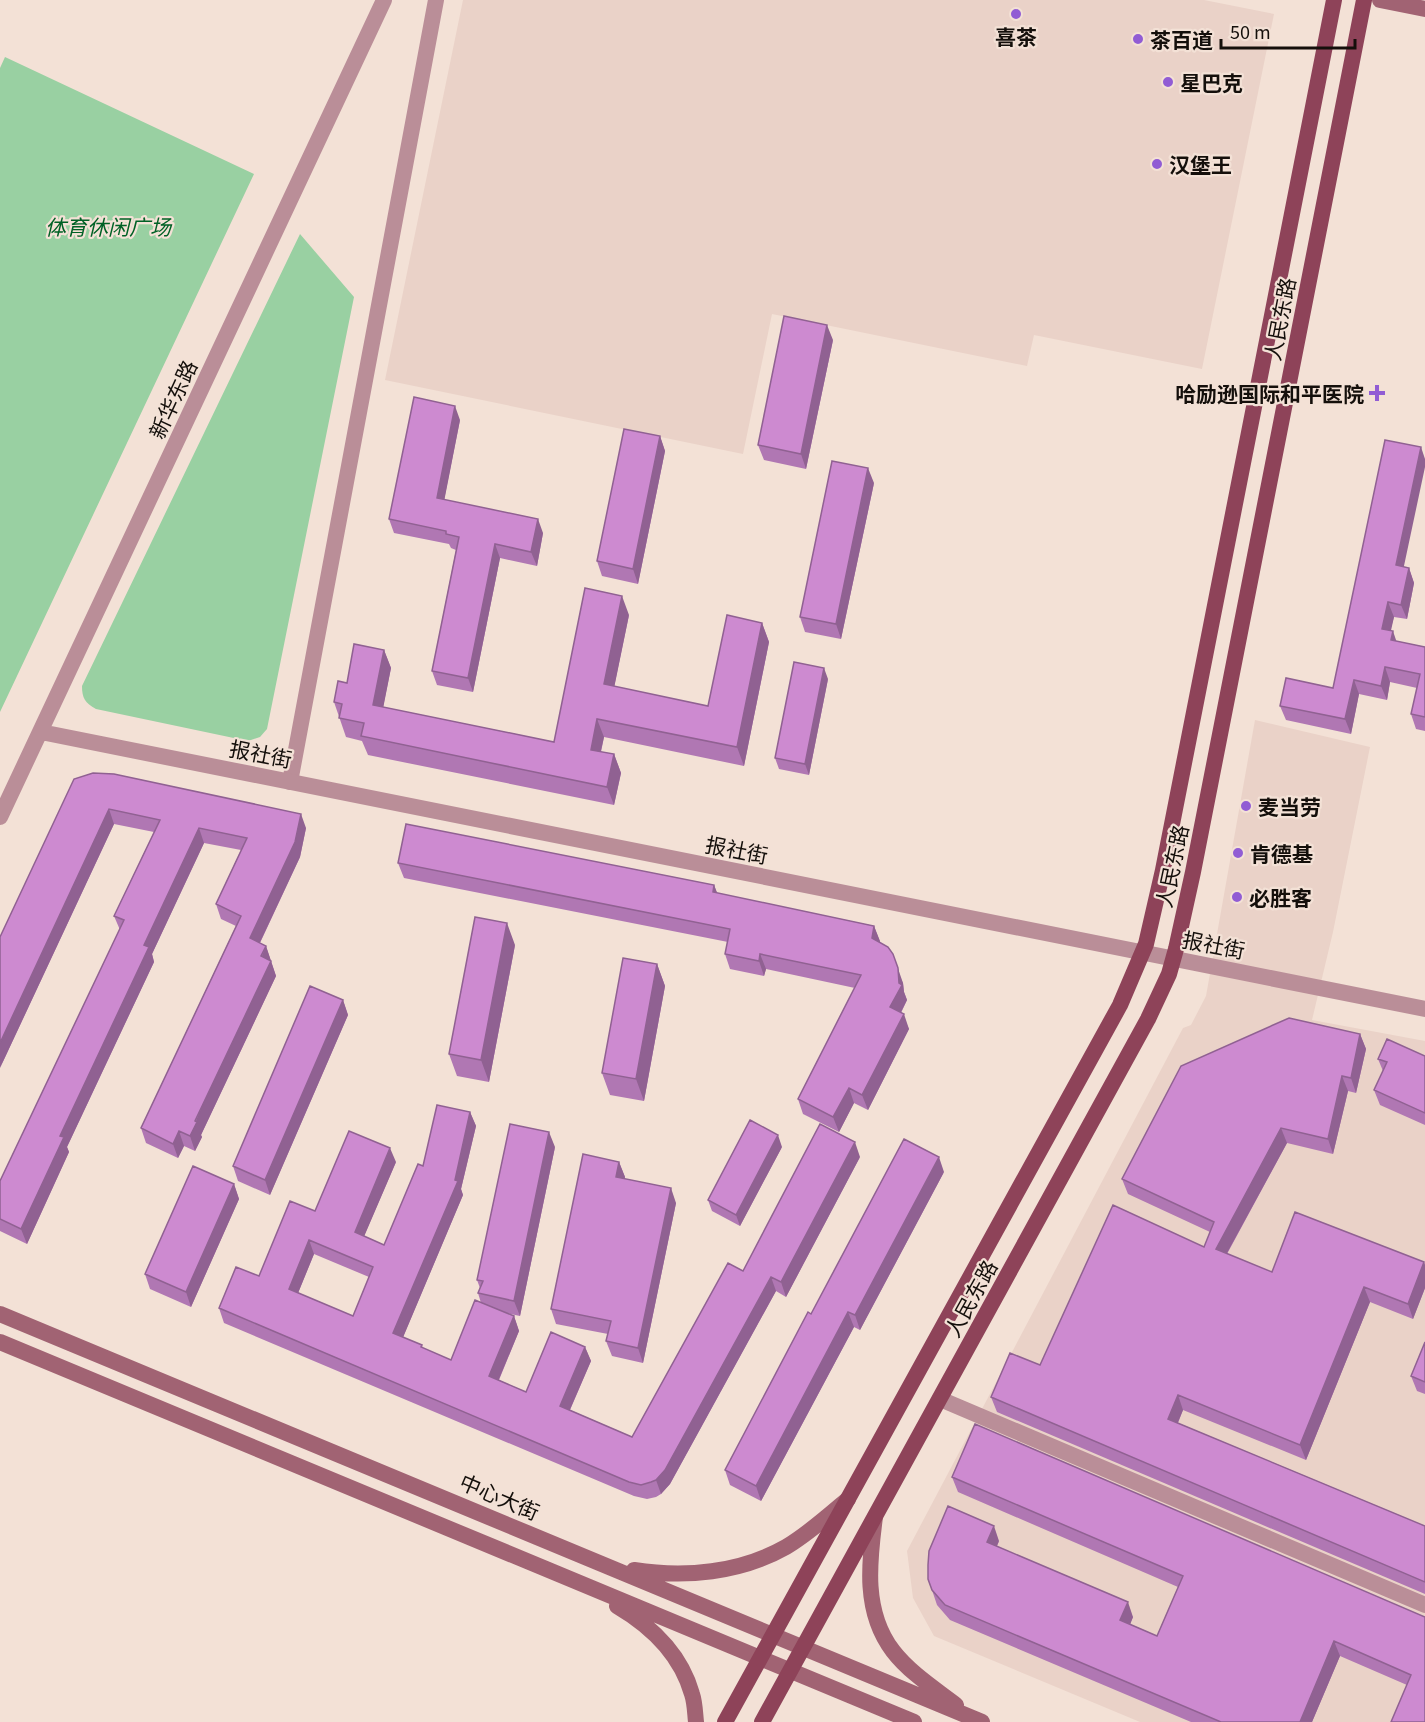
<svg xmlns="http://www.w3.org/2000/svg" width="1425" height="1722" font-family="Georgia,'Noto Sans SC',serif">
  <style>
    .commercial { fill: #ead2c8 }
    .green { fill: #99d0a2 }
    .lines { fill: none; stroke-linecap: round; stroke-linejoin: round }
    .minor { stroke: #ba8e98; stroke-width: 16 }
    .tertiary { stroke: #ba8e98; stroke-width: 16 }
    .secondary { stroke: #a16373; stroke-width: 16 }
    .primary { stroke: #8e4359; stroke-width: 16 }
    .wall { fill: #b077b3; fill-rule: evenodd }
    .shaded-wall { fill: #906192 }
    .building { fill: #cd8ad0; stroke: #906192; stroke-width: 1.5; fill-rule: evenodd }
    .poi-dot { fill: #915cd4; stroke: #f3e1d6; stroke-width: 2 }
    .labels { text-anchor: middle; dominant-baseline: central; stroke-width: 4.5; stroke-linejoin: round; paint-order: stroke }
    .poi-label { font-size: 21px; font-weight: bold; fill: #140f0b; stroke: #f3e1d6; text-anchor: start }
    .park-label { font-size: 21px; font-style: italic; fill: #006125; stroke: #f3e1d6 }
    .street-label { font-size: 21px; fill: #140f0b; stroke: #f3e1d6 }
  </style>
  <rect width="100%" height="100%" fill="#f3e1d6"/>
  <path class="commercial" d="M463,0h741l70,14 -72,355 -168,-34 -7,31 -255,-52 -29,140 -358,-74z
    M1255,720l115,27 -37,185 -21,88 113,21v681h-285l-206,-86 -21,-38 -6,-47 276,-523 8,-3 15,-29z"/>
  <path class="green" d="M5,57l249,117 -254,538v-644z
    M300,234l54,63 -87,432 -7,8 -12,4 -152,-32c-11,-6 -14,-11 -14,-23z"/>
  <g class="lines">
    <path class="minor" d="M290,782l146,-782
      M940,1399l485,206"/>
    <path class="tertiary" d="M41,732l1384,277
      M0,817l384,-817"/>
    <path class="secondary" d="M1380,0l45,9
      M0,1314l982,408
      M0,1342l914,380
      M875,1517c-6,45 -12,95 18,134 16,21 42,38 63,54
      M634,1570c51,8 106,3 152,-23 22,-13 42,-31 62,-48
      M617,1606c34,20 64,49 75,88 3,9 3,19 4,28"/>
    <path class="primary" d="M725,1722l395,-717 26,-61 17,-74 171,-870
      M762,1722l386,-703 21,-45 7,-25 17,-77 171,-872"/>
  </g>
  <path class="wall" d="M833,340l-27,129 -42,-9 -6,-15z
    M460,420l-16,80 99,33 -6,33 -37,-8 -27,134 -36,-7 -5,-14 24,-121 -5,-2 -2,-4 -55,-11 -5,-14z
    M660,436l5,15 -27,133 -36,-8 -5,-15z
    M874,483l-33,156 -36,-7 -5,-15z
    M1404,567l5,1 5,15 -7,36 -13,-2 -4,14 6,10 29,6v84l-9,-2 -5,-15 6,-26 -27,-6 -3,18 -28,-6 -8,40 -65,-14 -6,-14 53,-18z
    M629,615l-15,72 94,19 54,-83 7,19 -25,124 -140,-29 -3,15 13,2 7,19 -7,32 -246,-50 -6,-14 -16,-4 -12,-35 13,-19 37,-33 7,18 -8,39 171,35z
    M828,679l-19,96 -30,-6 -4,-11z
    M114,774l192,54 -6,29 -40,86 6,3 10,30 -75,159 1,2 -7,14 -11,-5 -6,12 -32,-15 -5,-15 95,-202 -15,-7 -5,-15 25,-54 -37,-7 -52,111 2,8 -87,185 2,5 -42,92 -27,-13v-50l120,-251 -6,-14 40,-84 -40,-8 -114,244z
    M398,863l316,22 3,8 157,33 6,16 23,41 1,9 3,8 -6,13 8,16 -41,81 -14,-7 -15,29 -36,-18 -5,-15 57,-111 -89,-19 -2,7 -34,-7 -5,-15 3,-12 -324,-64z
    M515,945l-26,137 -32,-6 -8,-22z
    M657,964l8,22 -21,115 -34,-6 -8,-22z
    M343,1000l5,15 -78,180 -32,-14 -5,-15z
    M1360,1034l6,15 -10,44 -8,-2 -15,63 -46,-11 -60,111 45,18 152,-10 1,3v23l-12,31 -43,-17 -64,158 -123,-50 -5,13 247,103v68l-428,-182 -6,-15 49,-32 164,-118 6,-15 -82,-38 -6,-15z
    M1425,1056v69l-45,-20 -6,-15 9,-19 -5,-12z
    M470,1112l6,14 -15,63 2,6 -60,142 19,8 1,3 28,12 30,-57 -3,-10 2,-5 -3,-8 78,-133 -35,169 -14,-3 8,3 5,15 -20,49 27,12 59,-45 6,14 -21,49 62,27 111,-166 117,-114 -74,140 -10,-6 -106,193 -9,10 -5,3 -9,2 -13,-3 -410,-173 -5,-15 40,-32 56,-65 81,-49 -32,74 20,9 39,-79zM314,1254l55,23 -16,39 -55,-23z
    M782,1147l-42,79 -28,-15 -4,-11z
    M619,1162l6,15 -1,2 52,24 -33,160 -31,-7 -6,-15 2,-7 -52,-10 -5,-15z
    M944,1172l-84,158 -6,-3 -93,174 -31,-16 -5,-15 86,-156z
    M234,1184l5,15 -48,108 -41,-18 -5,-15z
    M1425,1342v52l-8,-3 -6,-15z
    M952,1477l473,140v105l-18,-37 -67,-29 -28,66h-121l-241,-102 -13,-15 -5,-15 67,-49 -2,5 136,71 -3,7 27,12 21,-49 -220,-95z"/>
  <path class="shaded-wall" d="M827,325l6,15 -27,129 -5,-15z
    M455,406l5,14 -18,92 -5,-14z
    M660,436l5,15 -27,133 -5,-15z
    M1421,447l4,12v8l-24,113 -5,-15z
    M868,468l6,15 -33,156 -5,-15z
    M538,519l5,14 -6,33 -6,-14z
    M495,544l5,14 -27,134 -5,-14z
    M1409,568l5,15 -7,36 -6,-14z
    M622,596l7,19 -18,88 -7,-19z
    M1388,602l6,15 -6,27 -6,-15z
    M762,623l7,19 -25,124 -7,-19z
    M1393,631l5,15 -7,-6z
    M384,650l7,18 -11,56 -7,-19z
    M1385,667l5,15 -3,18 -6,-14z
    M824,668l4,11 -19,96 -4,-11z
    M1354,680l5,14 -8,40 -6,-15z
    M597,719l7,18 -7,31 -6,-18z
    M614,754l7,19 -7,32 -7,-18z
    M109,809l5,15 -114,244v-25z
    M301,814l5,14 -6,29 -45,96 -5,-15z
    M199,828l5,15 -52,111 2,8 -87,185 2,5 -42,92 -6,-15 39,-93 84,-191z
    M714,885l6,15 -7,-8z
    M507,923l8,22 -26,137 -8,-22z
    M874,926l6,15 -3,12 -5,-15z
    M266,946l10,30 -75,159 1,2 -7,14 -5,-15z
    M760,954l6,15 -2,7 -5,-15z
    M893,954l10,29 1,9 3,8 -11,22 -6,-15 9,-24z
    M657,964l8,22 -21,115 -8,-22z
    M343,1000l5,15 -78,180 -5,-15z
    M904,1014l5,15 -41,81 -6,-15z
    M1360,1034l6,15 -10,44 -5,-15z
    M1342,1076l6,15 -15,63 -5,-15z
    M849,1088l5,15 -15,29 -6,-15z
    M470,1112l6,14 -15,63 2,6 -64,152 -6,-14 62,-153z
    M1281,1128l6,15 -66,121 -5,-15z
    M179,1131l5,15 -6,12 -5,-14z
    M549,1132l6,15 -35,169 -6,-15z
    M778,1135l4,12 -42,79 -4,-11z
    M855,1142l5,15 -74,140 -5,-15z
    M390,1148l6,14 -36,84 -5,-14z
    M939,1157l5,15 -84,158 -5,-15z
    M619,1162l6,15 -3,15 -6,-15z
    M234,1184l5,15 -48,108 -5,-15z
    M671,1188l5,15 -33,160 -5,-15z
    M309,1240l5,14 -20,49 -5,-14z
    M1424,1262l1,3v23l-12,31 -5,-15z
    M771,1277l5,14 -106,193 -9,10 -5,-14z
    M1364,1287l6,15 -64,158 -6,-15z
    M848,1312l6,15 -93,174 -5,-15z
    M514,1316l5,15 -25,60 -5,-15z
    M585,1347l6,14 -26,60 -5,-15z
    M1178,1395l5,15 -10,24 -5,-15z
    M994,1526l5,15 -7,16 -5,-15z
    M1128,1602l5,15 -7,18 -6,-15z
    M1334,1641l6,15 -28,66h-12z"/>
  <path class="building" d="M784,316l43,9 -26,129 -43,-9z
    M414,397l41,9 -18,92 101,21 -7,33 -36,-8 -27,134 -36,-7 27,-134 -13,-3v-3l-57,-12z
    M624,429l36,7 -27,133 -36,-8z
    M1385,440l36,7 -25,118 13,3 -8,37 -13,-3 -6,27 11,2 -2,9 34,7v70l-14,-3 9,-40 -35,-7 -4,19 -27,-6 -9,39 -65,-13 6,-28 47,10z
    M832,461l36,7 -32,156 -36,-7z
    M585,588l37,8 -18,88 104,22 19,-91 35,8 -25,124 -140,-28 -6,31 23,4 -7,33 -246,-51 3,-13 -25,-5 3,-14 -8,-2 4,-21 9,2 7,-39 30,6 -11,55 181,37z
    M794,662l30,6 -19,96 -30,-6z
    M93,773l21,1 187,40 -6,28 -45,96 16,8 -5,10 10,5 -76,160 2,1 -7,14 -11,-5 -6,13 -32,-16 100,-212 -25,-12 31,-66 -48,-10 -55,117 5,2 -89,189 4,1 -43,92 -21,-10v-38l124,-261 -10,-4 46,-96 -51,-11 -109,234v-106l74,-158z
    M406,824l308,61 -1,7 161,34 -2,12 16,9 5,7 5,14 1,15 3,2 -12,22 14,7 -42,81 -13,-7 -16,29 -35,-18 63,-124 -101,-21 -1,7 -34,-7 5,-25 -332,-66z
    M475,917l32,6 -26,137 -32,-6z
    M623,958l34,6 -21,115 -34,-6z
    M310,986l33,14 -78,180 -32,-14z
    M1289,1018l71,16 -9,44 -9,-2 -14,63 -47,-11 -65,121 56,23 23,-60 129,50 -16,42 -44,-17 -64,158 -122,-50 -10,24 257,107v56l-434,-185 19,-44 30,12 73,-160 91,42 10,-25 -92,-43 59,-113z
    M1387,1039l38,17v57l-51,-23 13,-28 -9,-3z
    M437,1105l33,7 -15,68 3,1 -65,152 29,12 -1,2 30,13 24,-60 39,16 -25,60 37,16 25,-60 34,15 -25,59 72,31 96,-174 15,8 77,-147 35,18 -74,140 -10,-5 -106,193 -9,10 -5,2 -10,3 -12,-3 -410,-174 17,-41 23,9 31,-75 25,10 34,-80 41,17 -35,84 29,13 34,-81 5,2zM309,1240l64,27 -20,49 -64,-27z
    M750,1120l28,15 -42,80 -28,-15z
    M510,1124l39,8 -35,169 -36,-8 5,-12 -6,-1z
    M904,1139l35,18 -84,158 -7,-3 -92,174 -31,-16 83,-158 3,2z
    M583,1154l36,8 -3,15 55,11 -33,160 -32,-7 5,-20 -60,-12z
    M193,1166l41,18 -48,108 -41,-18z
    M1425,1342v40l-14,-6z
    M975,1424l450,193v105h-34l20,-47 -77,-34 -34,81h-79l-276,-117 -13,-15 -4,-11v-14l1,-14 19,-45 46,20 -7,16 141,60 -8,18 37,16 26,-60 -231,-99z"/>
  <g class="poi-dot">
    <circle cx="1016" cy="14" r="6"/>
    <circle cx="1138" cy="39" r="6"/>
    <circle cx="1168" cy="82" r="6"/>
    <circle cx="1157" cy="164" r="6"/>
    <path d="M1374 384h6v6h6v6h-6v6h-6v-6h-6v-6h6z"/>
    <circle cx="1246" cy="806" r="6"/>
    <circle cx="1238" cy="853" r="6"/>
    <circle cx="1237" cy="897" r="6"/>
  </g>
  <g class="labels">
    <g class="poi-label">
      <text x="1016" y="36" text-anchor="middle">喜茶</text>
      <text x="1150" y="39">茶百道</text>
      <text x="1180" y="82">星巴克</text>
      <text x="1169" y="164">汉堡王</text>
      <text x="1364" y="393" text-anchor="end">哈励逊国际和平医院</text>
      <text x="1258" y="806">麦当劳</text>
      <text x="1250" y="853">肯德基</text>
      <text x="1249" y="897">必胜客</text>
    </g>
    <g class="park-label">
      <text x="108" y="226">体育休闲广场</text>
    </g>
    <g class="street-label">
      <text transform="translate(1279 319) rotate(-79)">人民东路</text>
      <text transform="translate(172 399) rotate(-65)">新华东路</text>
      <text transform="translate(261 753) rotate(11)">报社街</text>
      <text transform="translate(737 849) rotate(11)">报社街</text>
      <text transform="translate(1171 866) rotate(-78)">人民东路</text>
      <text transform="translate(1214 944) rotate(11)">报社街</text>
      <text transform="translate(970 1298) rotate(-61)">人民东路</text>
      <text transform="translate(500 1496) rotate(23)">中心大街</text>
    </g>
  </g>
  <path d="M1221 39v9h134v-9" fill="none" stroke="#140f0b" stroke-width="3"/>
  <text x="1230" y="39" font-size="18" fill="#140f0b" stroke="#f3e1d6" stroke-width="4.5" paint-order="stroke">50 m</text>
</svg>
